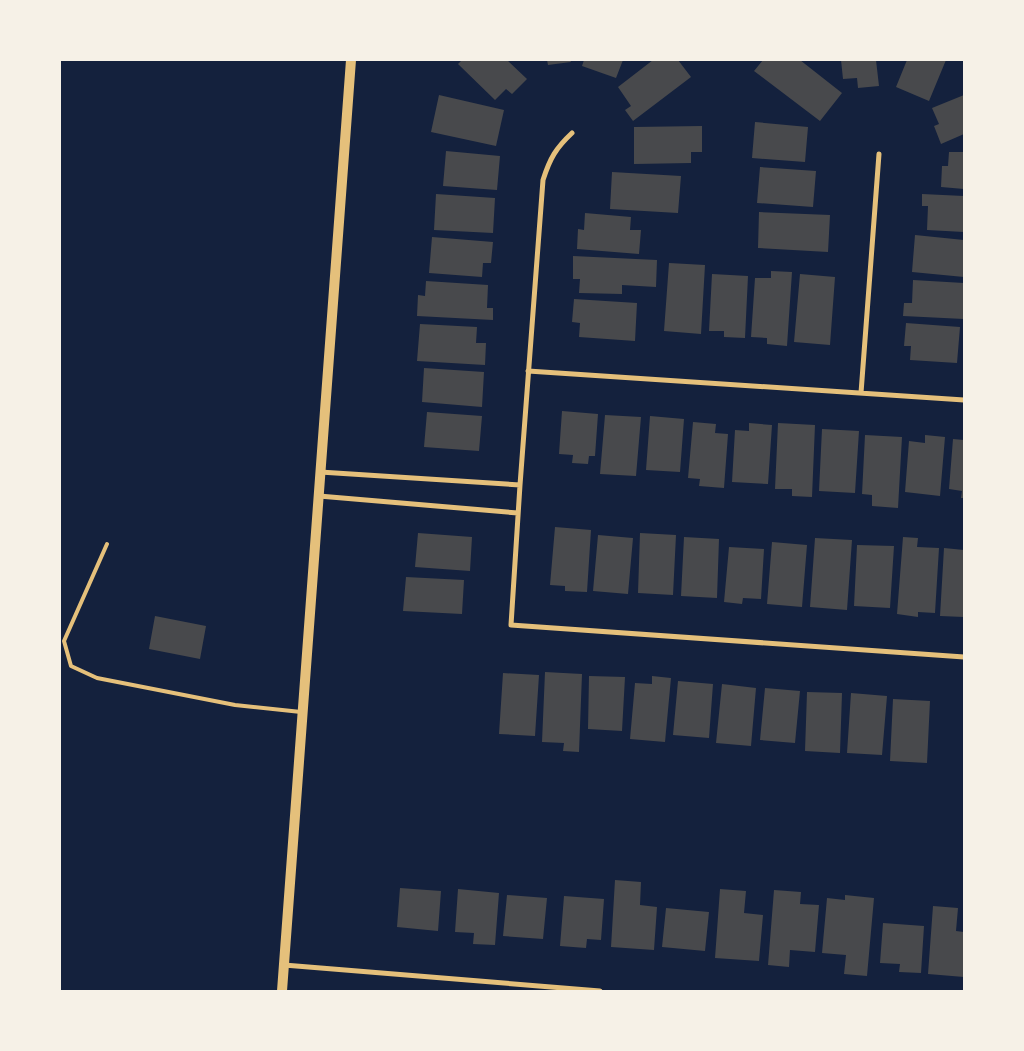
<svg xmlns="http://www.w3.org/2000/svg" width="1024" height="1051" font-family="Cabin,sans-serif">
  <style>
    .building { fill: #48494c }
    .lines { fill: none; stroke-linecap: round; stroke-linejoin: round }
    .service { stroke: #e5c07b; stroke-width: 4 }
    .minor { stroke: #e5c07b; stroke-width: 5 }
    .secondary { stroke: #e5c07b; stroke-width: 10 }
  </style>
  <rect width="100%" height="100%" fill="#14213d"/>
  <path class="building" d="M462,60h45l20,19 -15,15 -6,-5 -11,11 -37,-36z
    M547,60h23l1,2 -23,3z
    M584,60h39l-7,18 -34,-12z
    M653,60h25l13,17 -58,44 -8,-11 6,-4 -13,-19z
    M763,60h37l42,33 -22,28 -66,-50z
    M841,60h35l3,26 -21,2 -1,-10 -14,1z
    M907,60h39l-17,41 -33,-14z
    M439,95l65,15 -8,36 -65,-14z
    M964,95v39l-23,10 -7,-18 5,-2 -7,-16z
    M755,122l53,5 -3,35 -53,-4z
    M702,126v26h-11v11l-57,1v-37z
    M446,151l54,5 -3,34 -54,-4z
    M949,152h15v37l-23,-2 1,-21h6z
    M760,167l56,4 -3,36 -56,-4z
    M612,172l69,4 -3,37 -68,-4z
    M436,194l59,4 -2,35 -59,-3z
    M922,194l42,2v36l-37,-2 1,-24h-6z
    M759,212l71,3 -2,37 -70,-4z
    M585,213l46,4 -1,13h11l-2,24 -62,-5 1,-20 6,1z
    M915,235l49,5v37l-52,-5z
    M432,237l61,5 -2,21h-8l-1,14 -53,-4z
    M573,256l84,4 -1,27 -34,-2v9l-43,-1 1,-14h-7z
    M669,263l36,2 -4,69 -37,-3z
    M771,271l21,1 -5,74 -20,-2v-6l-16,-1 4,-59h16z
    M712,274l36,2 -3,62 -21,-1v-6h-15z
    M800,274l35,3 -5,68 -36,-3z
    M913,280l51,3v36l-61,-3 1,-13h8z
    M426,281l62,4 -1,23h6v12l-76,-4 1,-21 7,1z
    M574,299l63,4 -2,38 -56,-4 1,-14 -8,-1z
    M906,323l54,4 -3,36 -47,-3 1,-14h-7z
    M420,324l57,3 -1,16h10l-1,22 -68,-4z
    M424,368l60,4 -2,35 -60,-5z
    M562,411l36,3 -3,42h-6l-1,8 -16,-1 1,-8 -14,-1z
    M427,412l55,4 -3,35 -55,-4z
    M605,415l36,2 -5,59 -36,-2z
    M650,416l34,3 -4,53 -34,-2z
    M693,422l23,2 -1,9 13,1 -4,54 -25,-2 1,-7 -12,-1z
    M749,423l23,2 -4,59 -36,-2 3,-52 14,1z
    M778,423l37,2 -3,72 -20,-1v-7h-17z
    M822,429l37,2 -4,62 -36,-2z
    M865,435l37,2 -4,71 -26,-2v-11l-10,-1z
    M925,435l20,2 -5,59 -35,-4 4,-51 16,2z
    M953,439l11,1v58h-3l1,-7 -13,-2z
    M555,527l36,3 -4,62 -22,-1v-5l-15,-1z
    M418,533l54,4 -2,34 -55,-4z
    M640,533l36,2 -3,60 -35,-2z
    M598,535l35,3 -5,56 -35,-3z
    M684,537l35,2 -2,59 -36,-2z
    M903,537l15,1 -1,9 22,1 -4,65 -17,-1v5l-21,-3z
    M815,538l37,2 -5,70 -37,-3z
    M772,542l35,3 -5,62 -35,-3z
    M857,545l37,1 -4,62 -36,-2z
    M729,547l35,2 -3,50 -18,-1 -1,6 -18,-2z
    M944,548l20,2v67l-24,-1z
    M406,577l58,3 -2,34 -59,-3z
    M155,616l51,10 -6,33 -51,-10z
    M545,672l37,2 -3,78 -16,-1 1,-8 -22,-1z
    M503,673l36,2 -4,61 -36,-2z
    M589,676l36,1 -3,54 -34,-2z
    M652,676l19,2 -6,64 -35,-3 5,-56 17,1z
    M678,681l35,3 -4,54 -36,-3z
    M722,684l34,4 -5,58 -35,-3z
    M765,688l35,3 -5,52 -35,-3z
    M807,692l35,1 -2,60 -35,-2z
    M851,693l36,3 -5,59 -35,-2z
    M893,699l37,2 -3,62 -37,-2z
    M615,880l26,2 -1,23 17,2 -3,43 -43,-3z
    M400,888l41,3 -3,40 -41,-4z
    M458,889l41,4 -4,52 -22,-1 1,-11 -19,-1z
    M720,889l26,2 -2,22 19,2 -4,46 -44,-3z
    M774,890l27,2 -1,12 19,1 -4,47 -25,-2 -1,17 -21,-2z
    M507,895l40,3 -4,41 -40,-3z
    M845,895l29,3 -7,78 -23,-2 2,-19 -24,-2 5,-55 18,2z
    M564,896l40,3 -3,41 -14,-1 -1,9 -26,-2z
    M933,906l25,2 -2,23 8,1v45l-36,-3z
    M666,908l43,4 -4,39 -43,-4z
    M883,923l41,3 -3,47 -22,-1 1,-8 -20,-1z"/>
  <g class="lines">
    <path class="service" d="M107,544l-43,97 7,25 26,12 138,27 66,7"/>
    <path class="minor" d="M572,133c-16,15 -22,25 -29,47l-23,305 -9,140 453,32
      M528,371l436,29
      M861,393l18,-239
      M320,472l200,13
      M319,496l199,17
      M284,965l316,26"/>
    <path class="secondary" d="M282,991l69,-931"/>
  </g>
  <rect width="1024" height="1051" fill="none" stroke="#f6f1e7" stroke-width="122"/>
</svg>
